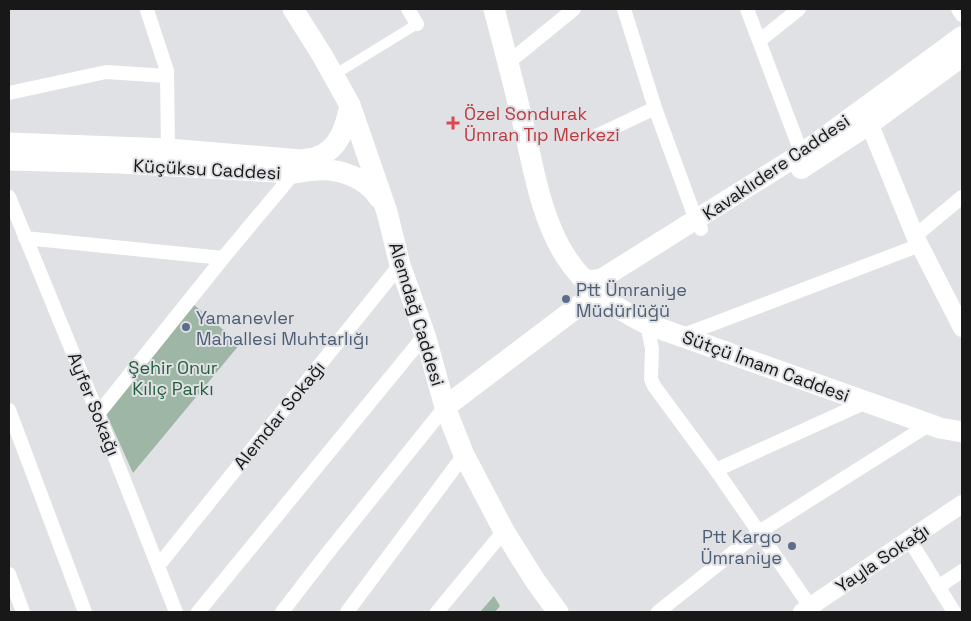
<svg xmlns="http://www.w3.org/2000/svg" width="971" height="621" font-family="'Space Grotesk',sans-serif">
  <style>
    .green { fill: #9eb6a6 }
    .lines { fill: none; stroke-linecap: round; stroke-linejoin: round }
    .pedestrian { stroke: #fff; stroke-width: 10 }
    .minor { stroke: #fff; stroke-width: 14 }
    .tertiary { stroke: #fff; stroke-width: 18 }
    .secondary { stroke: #fff; stroke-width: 20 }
    .primary { stroke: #fff; stroke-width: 21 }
    .health-dot { fill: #e0444e; stroke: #e0e1e4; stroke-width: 2 }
    .service-dot { fill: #5c6f8a; stroke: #e0e1e4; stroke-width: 2 }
    .labels { text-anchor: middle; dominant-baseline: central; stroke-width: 4; stroke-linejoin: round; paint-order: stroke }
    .health-label { font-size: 18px; fill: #be3a42; stroke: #e0e1e4; text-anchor: start }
    .street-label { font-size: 18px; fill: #181819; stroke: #e0e1e4 }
    .service-label { font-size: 18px; fill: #4e5e75; stroke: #e0e1e4; text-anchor: start }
    .park-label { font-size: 18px; fill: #245f3f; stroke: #e0e1e4 }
  </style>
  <rect width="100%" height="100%" fill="#e0e1e4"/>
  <path class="green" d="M193,304l47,40 -107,129 -28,-62z
    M494,596l6,10 -5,6h-15z"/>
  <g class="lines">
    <path class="pedestrian" d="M334,75l83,-51"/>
    <path class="minor" d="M408,9l9,15
      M624,9l31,99 41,112 5,9
      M747,9l57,151
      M958,9l4,6
      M147,10l20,61 1,78
      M759,41l40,-32
      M509,62l65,-53
      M9,93l97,-21 61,4
      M596,136l59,-28
      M9,197l89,217 78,198
      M915,236l47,-39
      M25,238l198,20
      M647,324l5,25 -1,30 3,7 62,84 98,142
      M681,336l239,-91
      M9,410l76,202
      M98,414l125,-156 71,-85
      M716,470l150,-68
      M909,539l45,73
      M158,566l242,-301
      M9,574l14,38
      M938,587l24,-16
      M198,612l227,-277
      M282,612l44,-57 119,-148
      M347,612l117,-157
      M437,612l67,-81
      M658,612l101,-80 171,-108"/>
    <path class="tertiary" d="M865,113l50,123 47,92
      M802,612l160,-108"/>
    <path class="secondary" d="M801,169l69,-45 92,-67
      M583,278l7,2 11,-1 201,-126 160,-117"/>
    <path class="primary" d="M293,9l29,46 28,50 37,107 13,53 25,70 20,72 19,48 40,76 32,51 22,30
      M494,9c10,38 20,76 29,114 10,43 18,96 43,134 20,31 48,51 81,67l293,104 22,4
      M9,143l159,6 133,11c5,-1 11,-1 16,-3 23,-8 29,-32 33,-52
      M9,160l111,3 174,10c8,-1 16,-3 23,-3 23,-2 51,9 62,28
      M445,407l151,-114"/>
  </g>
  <path class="health-dot" d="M450.5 115.5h5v5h5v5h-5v5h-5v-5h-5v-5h5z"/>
  <g class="service-dot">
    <circle cx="566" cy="299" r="5"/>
    <circle cx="186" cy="327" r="5"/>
    <circle cx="792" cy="546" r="5"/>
  </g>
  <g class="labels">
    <g class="health-label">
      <text x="464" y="113">Özel Sondurak<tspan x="464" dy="21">Ümran Tıp Merkezi</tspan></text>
    </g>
    <g class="street-label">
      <text transform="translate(776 167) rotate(-34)">Kavaklıdere Caddesi</text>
      <text transform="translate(207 169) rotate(3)">Küçüksu Caddesi</text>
      <text transform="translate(417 314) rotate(73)">Alemdağ Caddesi</text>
      <text transform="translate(766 366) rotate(20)">Sütçü İmam Caddesi</text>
      <text transform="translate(94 404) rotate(68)">Ayfer Sokağı</text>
      <text transform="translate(279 415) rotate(-51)">Alemdar Sokağı</text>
      <text transform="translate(882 558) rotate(-34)">Yayla Sokağı</text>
    </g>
    <g class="service-label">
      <text x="576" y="289">Ptt Ümraniye<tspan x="576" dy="21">Müdürlüğü</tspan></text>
      <text x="196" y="317">Yamanevler<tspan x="196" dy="21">Mahallesi Muhtarlığı</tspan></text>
      <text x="782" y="536" text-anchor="end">Ptt Kargo<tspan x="782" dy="21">Ümraniye</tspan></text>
    </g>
    <g class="park-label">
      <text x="173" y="367">Şehir Onur<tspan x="173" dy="21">Kılıç Parkı</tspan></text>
    </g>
  </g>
  <rect width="971" height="621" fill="none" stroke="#181819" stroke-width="20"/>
</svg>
